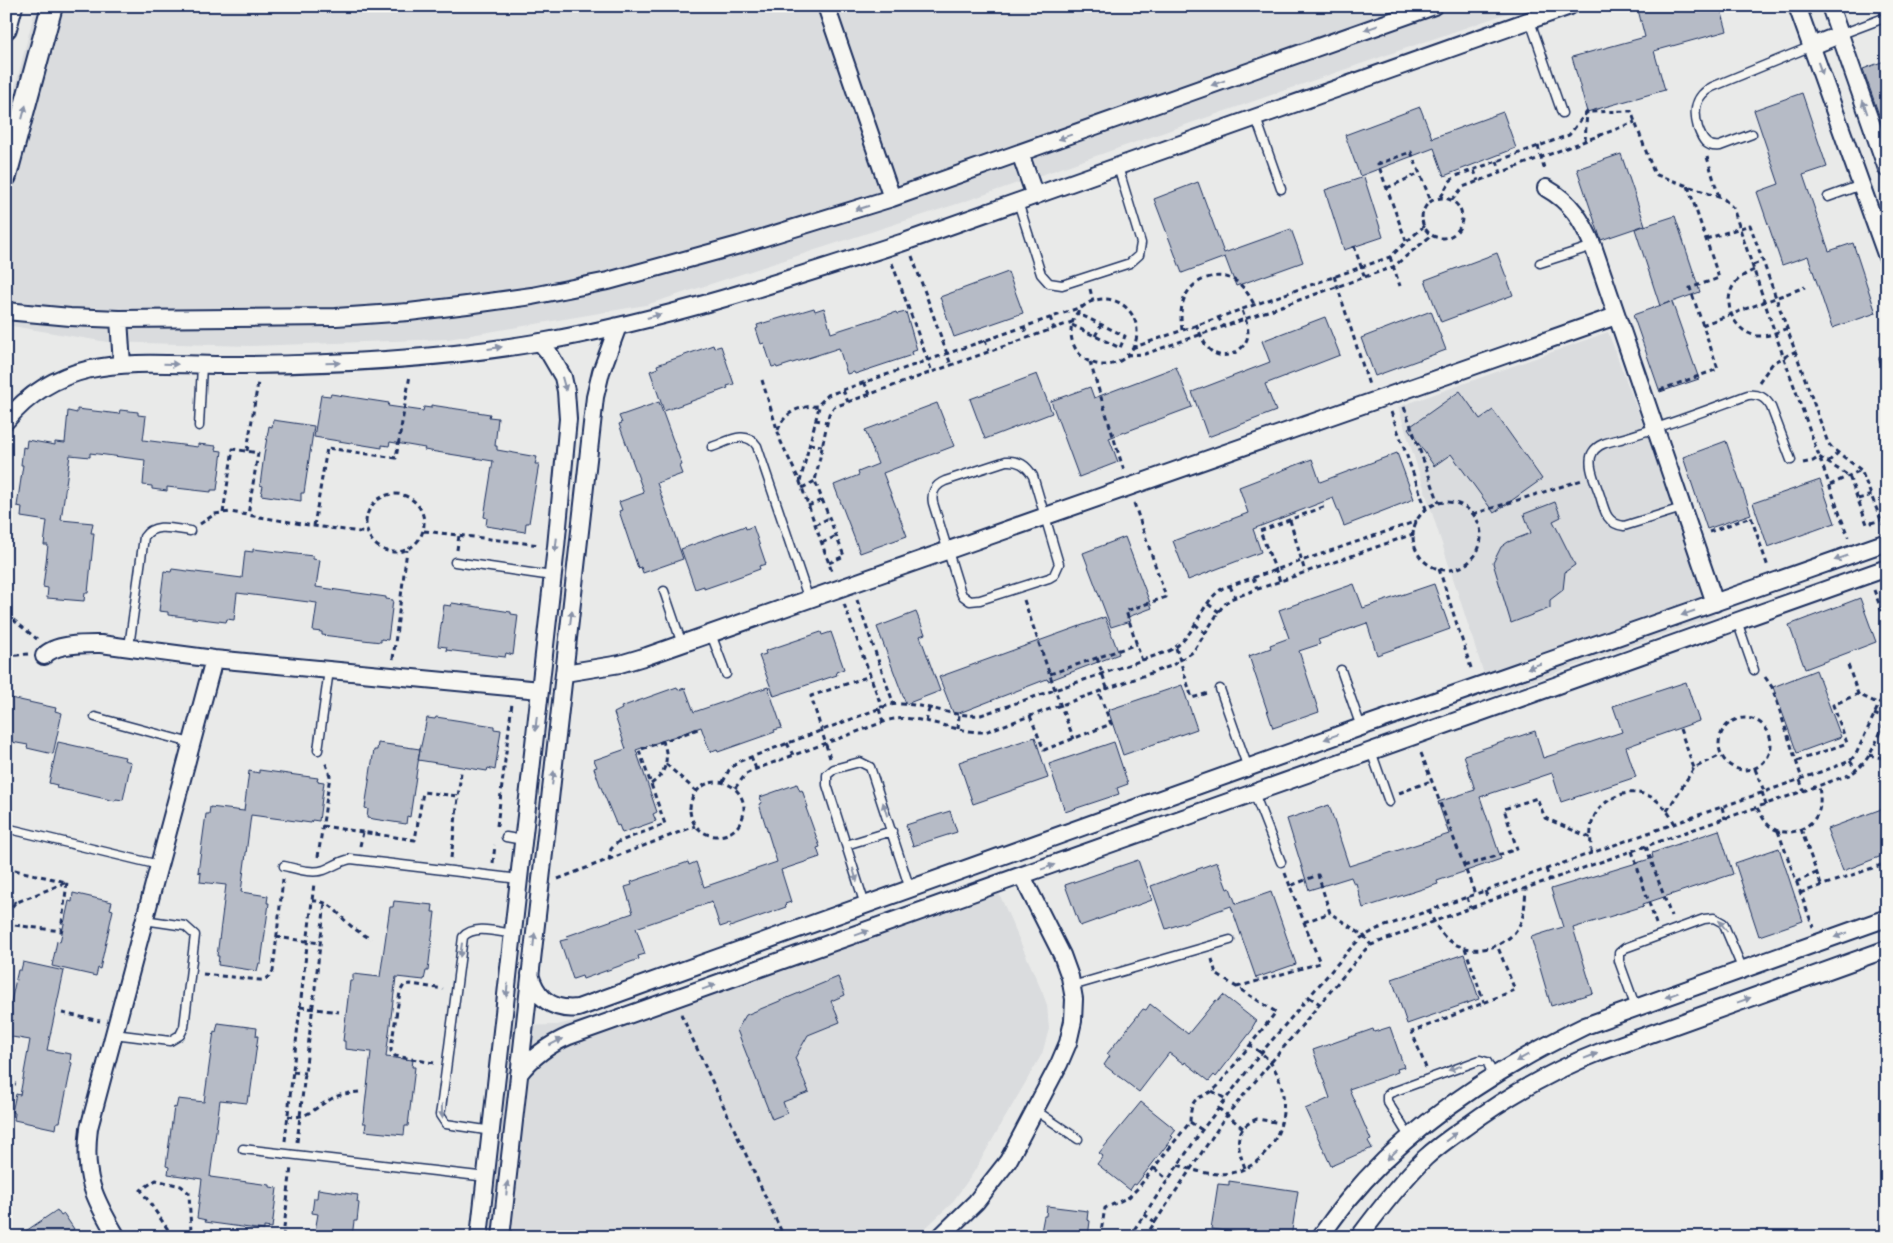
<svg xmlns="http://www.w3.org/2000/svg" width="1893" height="1243" font-family="'Patrick Hand',sans-serif">
  <style>
    .built { fill: #dadcde }
    .building { fill: #b6bbc6; stroke: #1b2f5e }
    .lines { fill: none; stroke-linecap: round; stroke-linejoin: round }
    .service-casing { stroke: #1b2f5e; stroke-width: 11 }
    .minor-casing { stroke: #1b2f5e; stroke-width: 20 }
    .tertiary-casing { stroke: #1b2f5e; stroke-width: 24 }
    .path { stroke: #1b2f5e; stroke-width: 3; stroke-dasharray: 5 4; stroke-linecap: butt }
    .service { stroke: #f6f6f2; stroke-width: 8 }
    .minor { stroke: #f6f6f2; stroke-width: 16 }
    .tertiary { stroke: #f6f6f2; stroke-width: 20 }
    .oneway { fill: #8892a8 }
  </style>
  <rect width="100%" height="100%" fill="#e9eae9"/>
  <filter id="ink" filterUnits="userSpaceOnUse"><feTurbulence type="fractalNoise" baseFrequency=".02" numOctaves="2"/><feDisplacementMap in="SourceGraphic" scale="10" xChannelSelector="R" yChannelSelector="G"/><feConvolveMatrix kernelMatrix="1 2 1 2 8 2 1 2 1" color-interpolation-filters="sRGB"/></filter>
  <g filter="url(#ink)">
    <path class="built" d="M36,6h1492l-565,196 -317,103 -198,34 -197,7 -144,-4 -101,-17v-202z
      M1608,332l107,284 -224,80 -93,-289z
      M991,875l52,119 4,11 2,24 -7,25 -70,121 -21,29 -35,33h-427l24,-211 44,-1 44,-10z"/>
    <path class="building" d="M1637,6h83l7,25 -73,20 11,39 -78,22 -15,-55 73,-20z
      M1887,60v74l-1,1 -23,-66z
      M1802,93l25,74 -24,8 26,76 24,-8 23,70 -44,15 -24,-72 -26,9 -25,-73 22,-8 -25,-74z
      M1420,107l12,31 71,-26 13,36 -72,28 -10,-28 -74,28 -15,-41z
      M1621,154l24,71 -44,15 -24,-71z
      M1364,177l19,60 -39,13 -19,-60z
      M1198,182l26,71 67,-24 12,33 -67,24 -11,-29 -43,16 -28,-74z
      M1675,216l25,76 -28,10 27,77 -39,13 -27,-77 37,-13 -10,4 -25,-77z
      M1497,253l16,42 -72,27 -16,-42z
      M1008,272l15,41 -69,24 -14,-40z
      M814,308l1,3 9,-3 7,25 65,-21 1,2 9,-2 11,38 -6,2 1,3 -57,19 -1,-2 -7,2 -8,-26 -62,20 -1,-2 -4,1 -8,-24 -3,1 -5,-15 2,-1 -1,-3z
      M1431,311l15,39 -71,26 -14,-38z
      M1325,317l15,38 -75,29 11,27 -68,26 -16,-45 78,-30 -8,-21z
      M713,345l1,3 7,-2 13,38 -7,2 1,2 -64,23 -14,-40 8,-3 -1,-3z
      M1176,367l16,40 -83,31 9,24 -39,15 -28,-76 39,-14 4,11z
      M1037,374l15,39 -67,26 -15,-40z
      M1460,391l20,28 13,-9 49,69 -48,34 -43,-59 -17,12 -26,-38z
      M331,394l58,9 -1,3 35,5 1,-4 7,1v-3l59,9 -1,3 9,1 -3,28h2v4l40,7 -2,7h4l-10,59h-3l-1,9 -39,-6 1,-8 -3,-1 9,-56 -69,-11 1,-2 -35,-6 -1,4 -7,-1v3l-68,-11 7,-42 9,1z
      M659,402l23,63 -3,1 3,8 -25,9 26,76 -40,14 -2,-6 -3,1 -19,-57 3,-1 -3,-8 25,-9 -25,-69 3,-1 -3,-7z
      M937,403l17,43 -71,27 24,63 -47,17 -26,-68 25,-10 -1,-3 20,-8 -13,-34z
      M77,409l42,5 1,-4 18,2v3l8,1 -3,24 55,7v-3l18,2 -1,4 7,1 -5,39h-6v2l-44,-5v4l-15,-2v-3l-9,-1 2,-25 -55,-7v4l-20,-2 -9,65 32,3 -2,10h3l-6,60h-3l-1,8 -37,-3 1,-10 -5,-1 5,-42h-4l3,-24 -26,-4 1,-10 -5,-1 6,-41h-2l2,-18 3,1 1,-8 28,5v-3l10,1 3,-32 9,2z
      M273,420l41,6 -10,67h-3v8l-40,-6 2,-9 -3,-1 4,-30 5,-29 3,1z
      M1726,441l25,73 -44,15 -24,-72z
      M1397,453l17,46 -70,27 -11,-28 -80,31 8,23 -73,28 -15,-39 75,-28 -9,-26 73,-28 8,23z
      M1820,480l15,43 -67,24 -15,-44z
      M1555,502l6,15 -8,4 22,44 -10,7 -2,18 -13,10v8l-39,15 -18,-60 8,-16 7,-5 23,-9 -7,-19z
      M745,526l1,3 7,-3 13,38 -7,2 1,3 -30,11 -26,9v-3l-9,3 -14,-40z
      M1125,537l27,71 -24,9 2,4 -19,6 -28,-74z
      M253,549l60,7v3l7,1 -4,27 70,10v2l7,1 -5,40 -7,-1v3l-18,-2 -41,-5v-3l-9,-1 4,-28 -80,-10 -3,27 -7,-1 -1,3 -58,-7v-3l-9,-1 5,-40 7,1 1,-3 70,9 3,-27 8,1z
      M1354,584l9,24 71,-24 16,45 -73,26 -10,-32 -49,17 2,4 -21,7 20,61 -46,16 -24,-72 22,-8 -1,-3 19,-7 -10,-28z
      M1860,598l16,44 -71,27 -16,-44z
      M452,603l59,9v2l7,1 -5,40 -7,-2 -1,4 -43,-5 -16,-2 1,-3 -9,-1 6,-41 7,1z
      M916,612l9,22 -5,2 20,55 -34,13 -29,-77z
      M1105,617l14,37 -71,27 -1,-2 -93,36 -15,-38z
      M821,632l1,3 9,-3 13,37 -8,3 1,3 -63,21 -15,-40 7,-2 -1,-3z
      M1816,670l25,67 -44,16 -24,-66z
      M1686,682l13,39 -73,26 10,30 -75,25 -9,-29 -72,24 21,62 -64,22 1,3 -75,24 -7,-25 -2,1 -3,-7 -42,13 -22,-71 42,-14 20,61 100,-32 -11,-32 37,-12 -11,-35 71,-24 8,27 79,-26 -9,-26z
      M1182,685l15,44 -74,26 -15,-45z
      M677,687l1,3 7,-2 9,24 74,-25 14,41 -8,2 1,2 -57,20 -1,-3 -7,3 -9,-25 -65,23 21,62 -4,2 3,7 -34,12 -3,-8 -2,1 -17,-41 -6,-17 3,-1 -3,-7 32,-11 -12,-36 8,-4 -1,-2z
      M6,697l50,11 -1,3 7,2 -9,41 -26,-6 1,-3 -22,-4z
      M436,717l58,9v3l7,1 -6,40 -7,-2 -1,3 -69,-11 9,-42 8,1z
      M1035,737l13,41 -75,26 -14,-42z
      M58,742l67,15 -1,3 7,2 -8,38 -7,-1 -1,2 -40,-9 -19,-4 1,-3 -8,-2z
      M1114,742l14,42 -11,4 2,6 -54,18 -16,-48z
      M378,743l42,6 -10,68 -3,-1 -1,8 -39,-6 1,-9 -3,-1 6,-40 3,-18h3z
      M259,770l59,8 -1,3 7,1 -5,39 -7,-1 -1,3 -60,-8 -10,77 27,4 -1,7h2l-8,60h-2l-2,8 -39,-6 1,-9h-2l9,-71 -26,-3 1,-9 -3,-1 8,-58h3l1,-7 34,4 5,-40 10,2z
      M797,784l3,7 2,-1 6,17 -2,1 14,39 -3,1 3,9 -39,13 10,32 -6,2 1,3 -56,20 -1,-3 -9,3 -8,-25 -76,26 9,26 -7,2 1,3 -56,20 -1,-3 -9,3 -13,-38 8,-2 -1,-3 66,-23 -8,-26 7,-2 -1,-3 57,-20 1,3 7,-3 8,25 73,-25 -18,-58 3,-1 -2,-6z
      M1887,807v47l-44,17 -16,-42z
      M950,811l7,21 -44,14 -7,-21z
      M1719,830l14,44 -90,30 1,2 -71,22 20,65 -42,13 -20,-69 32,-10 -12,-38 102,-31 -1,-5z
      M1779,848l24,73 -44,15 -24,-73z
      M1138,860l14,40 -72,26 -15,-41z
      M1217,862l10,27 3,-1 6,16 35,-12 25,72 -40,14 -25,-72 -65,23 -15,-43z
      M73,893l39,9 -2,7 3,1 -13,59 -2,-1 -2,8 -44,-10 5,-25 3,1 9,-41 3,1z
      M394,901l39,4 -1,7h3l-7,59h-2l-2,9 -28,-3 -10,80 27,3 -1,7h3l-7,59h-3l-1,9 -39,-4 1,-8h-3l8,-71 -26,-3v-8h-2l7,-60h3v-7l27,3 10,-70h3z
      M1464,954l15,45 -72,25 -15,-45z
      M23,962l41,9 -17,79 24,4 -1,8 2,1 -12,59h-3l-1,7 -42,-9 1,-7 -3,-1 4,-18 4,1 10,-55 -24,-4v-12l12,-54h3z
      M838,977l7,18 -14,6 9,21 -32,13 -13,23 14,34 -26,10 4,11 -15,6 -35,-89 9,-15z
      M1223,995l33,26 -4,7 1,1 -37,48 -2,-2 -5,6 -24,-19 -1,2 -15,-11 -30,39 -35,-27 6,-9 -3,-2 36,-45 3,1 4,-6 38,30 28,-34 2,1z
      M218,1023l39,5 -1,8h2l-8,60h-2l-1,7 -27,-3 -10,77 60,8v2l7,1 -5,40 -8,-1v3l-59,-8 1,-2 -9,-2 5,-39 -34,-5 1,-7 -3,-1 8,-59 2,1 2,-9 26,3 10,-71 2,1z
      M1390,1027l14,40 -7,2 1,3 -49,17 22,51 -3,1 4,7 -41,18 -26,-57 25,-11 -17,-48 60,-21 1,3z
      M1141,1102l35,28 -5,6 2,1 -37,48 -2,-1 -4,6 -33,-26 6,-8 -4,-3z
      M1229,1181l69,10 -7,46h-23l-57,-8 7,-45 11,1z
      M318,1189l40,6 -1,7 2,1 -2,18h-3l-2,16h-38l4,-23 -6,-1 2,-15h3z
      M1047,1206l41,5 -1,9 3,1 -2,16h-40l1,-4 -8,-1 3,-16h2z
      M57,1210l4,6 3,-2 10,15 -11,8h-46z"/>
    <g class="lines">
      <defs>
        <path id="service" d="M1530,21l32,92
          M1839,35l45,-17
          M1256,118l25,71
          M1752,134l-32,12c-14,2 -18,-7 -22,-18 -5,-18 -3,-32 14,-41l100,-41
          M1828,197l33,-12
          M1018,202l23,72 8,9 13,2 68,-22 9,-8 2,-12 -23,-76
          M1540,263l53,-17
          M1884,359l3,-1
          M199,426l3,-61
          M712,447c15,-5 34,-18 45,-1l52,154
          M1006,461c13,-1 20,4 27,15l26,88 -5,11 -5,3 -69,22 -10,1 -8,-6 -2,-5 -27,-87c-2,-10 2,-18 12,-22z
          M1682,508l-58,18c-16,-2 -19,-13 -23,-27 -3,-12 -16,-35 -8,-47 6,-10 22,-11 31,-14 42,-12 83,-28 124,-43 11,-1 17,2 23,12l20,53
          M455,562l97,14
          M664,591l18,53
          M1737,621l17,49
          M711,634l15,40
          M129,647l15,-110c10,-15 30,-8 46,-6
          M1341,670l20,57
          M1220,689l28,79
          M95,717l96,26
          M318,750l11,-80
          M1371,751l18,51
          M1254,793l27,69
          M6,828l153,37
          M506,837l17,3
          M846,845l46,-14
          M284,866c13,3 28,8 40,4 10,-4 16,-9 27,-11l168,20
          M865,905l-38,-120v-10l7,-6 26,-7 10,5 40,122
          M1072,986l158,-46
          M1636,1008l-17,-47v-8l6,-5 79,-29 10,-1 9,5 20,47
          M114,1034l56,7 10,-6 4,-8 11,-92 -10,-9 -41,-6
          M1035,1110l43,29
          M492,1131l-46,-7 -6,-9 1,-6 22,-172c11,-13 35,-5 50,-3
          M1410,1138l-23,-37v-5l3,-3 90,-33 7,2 7,14
          M243,1149l244,28"/>
        <path id="minor" d="M826,6l66,192
          M1797,6l90,251
          M1830,6l57,163
          M1812,46l27,-11
          M1020,153l15,43
          M1546,188c25,14 36,32 47,58l122,357
          M6,311l64,6 49,2 217,-2 73,-5 58,-7 65,-9 76,-15 131,-36 153,-47 542,-192
          M119,319l3,46
          M6,421c58,-71 135,-56 217,-56 106,0 213,-5 318,-23 124,-22 246,-62 366,-101l663,-235
          M44,656c11,-13 42,-12 57,-12l113,15 326,31
          M565,673l55,-9 27,-8 969,-340
          M530,974c6,24 23,37 48,34l783,-281 526,-185
          M519,1074c14,-18 29,-29 50,-38l1318,-468
          M117,1237c-24,-40 -34,-61 -28,-109l125,-469
          M479,1237l77,-690 12,-128 -2,-28 -3,-14 -14,-24 -9,-11
          M501,1237l94,-840 6,-25 17,-46
          M940,1237l36,-35 32,-41 51,-97 9,-21 5,-22 1,-22 -4,-22 -8,-22 -40,-79
          M1320,1237c9,-12 18,-25 28,-37 61,-75 150,-132 237,-174l302,-108
          M1359,1237c20,-27 42,-55 66,-79 12,-11 26,-21 39,-30 42,-31 87,-57 136,-76l287,-103"/>
        <path id="tertiary" d="M6,28l6,-22
          M6,176l46,-170"/>
      </defs>
      <use href="#service" class="service-casing"/>
      <use href="#minor" class="minor-casing"/>
      <use href="#tertiary" class="tertiary-casing"/>
      <path class="path" d="M1585,141l2,-29
        M1538,146l7,26
        M1707,157l12,40
        M1497,161l4,12
        M1474,170l4,11
        M1387,188l33,-15
        M1441,197l8,-15 7,-6 113,-41 18,-23 44,-1 22,59 4,5 67,24 9,9 42,125 73,204
        M1422 218a20 20 0 1 1 40 0a20 20 0 1 1-40 0Z
        M1452,200l11,-13 172,-65
        M1706,239l44,-14 78,218 4,5 29,22 22,55
        M1406,241l-28,-77 33,-12 20,49
        M1354,246l11,32
        M912,256l39,109
        M1390,257l10,29
        M892,263l40,109
        M1753,265l10,-4
        M1754,270c-9,4 -16,8 -21,16 -11,20 2,47 25,50 11,1 21,-5 30,-8
        M1334,276l35,109
        M1090,289l3,12
        M1071 332a33 33 0 1 1 66 0a33 33 0 1 1-66 0Z
        M1050,317l4,12
        M1218,317l6,10
        M1196,324c4,8 7,19 13,25 11,13 33,5 38,-10 3,-10 -2,-21 -6,-31
        M1072,325l48,23 5,-12 -48,-23
        M1702,325l103,-38
        M1024,327l4,11
        M1182,330c-1,-9 -2,-19 1,-28 6,-21 31,-32 51,-22 9,5 15,15 20,24
        M1095,336l6,-11
        M985,340l4,11
        M1132,348l258,-91 34,-31
        M1126,355l19,-1 248,-87 39,-32
        M1090,362l34,109
        M762,380l19,62 19,40 32,90
        M864,382l6,12
        M1759,382l14,-19 23,-12
        M843,390l5,12
        M1660,390l58,-21 -28,-81 29,-10 -31,-92
        M1404,407l35,96
        M1391,412l35,97
        M815,420l12,2
        M778,430c7,-19 22,-24 41,-24
        M809,444l13,2
        M247,451l11,-69
        M1828,462l10,-9
        M1803,463l10,-2 6,-4 30,19 18,48 14,-4
        M800,482l20,-79 8,-8 256,-89
        M1830,485l31,-15
        M802,488l13,-7
        M366 523a29 29 0 1 1 58 0a29 29 0 1 1-58 0Z
        M1858,499l14,-4
        M1413 536a34 34 0 1 1 68 0a34 34 0 1 1-68 0Z
        M1134,503l32,94 -40,14 16,50
        M808,506l14,-6
        M223,513l10,-64 25,4 -10,62
        M1473,514l109,-34
        M1290,520l15,52
        M200,524l15,-10 15,-2 84,14 54,7
        M815,525l14,-7
        M314,526l13,-78 69,10 14,-83
        M424,531l116,14
        M1709,532l42,-15 17,50
        M822,543l14,-7
        M457,550l2,-15
        M829,563l15,-7 -29,-75 14,-67 5,-7 238,-85
        M1439,569l33,102
        M1253,577l4,12
        M1280,581l-20,-50 66,-25
        M1230,586l5,11
        M1874,590l13,35
        M857,600l37,105
        M1024,600l36,104 14,35
        M844,604l38,104
        M1208,604l11,8
        M6,614l31,25
        M1195,624l10,9
        M1176,648l16,50 16,-5
        M6,656l22,-2
        M1097,658l10,30
        M393,659l14,-109
        M1848,665l10,29 21,10
        M1050,674l87,-30
        M1765,677l7,10 30,92
        M879,709l4,13
        M1874,714l12,5
        M1030,716l14,34 67,-26 -13,-33
        M1719 744a26 26 0 1 1 52 0a26 26 0 1 1-52 0Z
        M926,722l3,-13
        M958,729l1,-14
        M1680,729l14,39
        M787,743l6,12
        M1421,753l54,141
        M1869,755l18,4
        M751,756l5,13
        M830,758l-19,-62 59,-20
        M1797,761l50,-18 -14,-38 25,-11
        M1850,761l7,10
        M666,764l30,27
        M1755,769l9,22
        M1800,780l4,12
        M690 809a27 27 0 1 1 54 0a27 27 0 1 1-54 0Z
        M723,782l6,-12 9,-8 148,-56c30,-8 62,12 95,9l185,-63c31,-12 31,-47 57,-64l194,-67
        M651,784c15,-10 19,-26 12,-42
        M735,788l11,-14 10,-5 133,-49c32,-7 64,13 96,12l186,-66 22,-14 29,-45 8,-8 183,-65
        M1762,792l4,13
        M1399,793l32,-12
        M1722,807l3,12
        M1757,808c5,8 9,17 17,21 17,9 40,-2 45,-19 2,-8 1,-16 0,-24
        M1667,811l27,-43 27,-13
        M322,826l93,14 8,-48 35,4
        M497,826l15,-123
        M1801,829l20,56
        M1778,831l35,96
        M360,846l3,-14
        M1646,846l25,70
        M1632,851l24,73
        M1591,853c0,-12 -2,-27 4,-38 10,-18 35,-28 54,-19 12,5 20,17 26,28
        M318,857l12,-81 -5,-15
        M451,858l10,-86
        M609,860l2,-11 7,-7 47,-18 -26,-74 59,-21
        M493,863l2,-18
        M1464,866l53,-17 -13,-40 33,-11 8,20 46,20
        M6,868l60,14
        M1546,869l4,11
        M1285,873l5,13
        M558,879l137,-53
        M1796,882l20,-9
        M6,885l9,18
        M1485,891l4,10
        M1800,893l87,-30
        M1467,897l3,11
        M312,901c20,-1 25,13 39,25 6,5 13,9 20,13
        M1429,910c4,10 8,19 16,27 21,20 59,15 74,-11 6,-11 6,-25 7,-38
        M6,914l9,-11 52,-21
        M6,921v10
        M1304,922l26,-9
        M6,924l55,7 6,-49
        M276,937l44,6
        M1465,948l19,54
        M203,974l57,6c6,0 10,-3 13,-9l10,-92
        M1237,987l83,-24 -30,-77 28,-11 12,38 34,23 7,9
        M1309,997l11,7
        M300,1007l39,5
        M62,1013l38,8
        M681,1014l103,223
        M434,1063l-39,-7 -4,-5v-4l9,-55 4,-7 7,-1 32,5
        M1426,1068l-14,-36 103,-42 -18,-45
        M293,1072l12,1
        M6,1083l10,1
        M1212,1091l14,8
        M1218,1108l25,20
        M288,1116c19,4 27,-9 43,-17 9,-5 18,-6 28,-7
        M1190,1122l12,8
        M285,1141l29,-258
        M297,1142l28,-240
        M1178,1165c17,6 34,11 53,8 48,-9 68,-72 39,-111 -5,-7 -13,-12 -20,-17
        M1154,1168l14,12
        M1245,1168c-8,-21 -13,-39 12,-49l24,4
        M1144,1214l11,8
        M1133,1231l8,6
        M173,1237l-32,-47 15,-10 25,6 8,7 2,39 41,5
        M185,1237l6,-5
        M283,1237l8,-70
        M1100,1237l5,-29 24,-11 9,-9 52,-66c1,-31 10,-20 27,-35l59,-75 -60,-38 -4,-15
        M1129,1237l73,-107 59,-77 89,-104 11,-11 16,-9 463,-164 10,-4 6,-7 31,-67
        M1145,1237l82,-122 138,-165 6,-5 118,-44 360,-126c21,-11 28,-36 38,-58"/>
      <use href="#service" class="service"/>
      <use href="#minor" class="minor"/>
      <use href="#tertiary" class="tertiary"/>
    </g>
    <defs><path id="oneway-solid" d="M-6-.8H1V-3.2L6.5 0L1 3.2V.8H-6Z" transform="scale(1.25)"/></defs>
    <g class="oneway">
      <use href="#oneway-solid" transform="translate(1371 28) rotate(161)"/>
      <use href="#oneway-solid" transform="translate(1820 68) rotate(70)"/>
      <use href="#oneway-solid" transform="translate(1218 83) rotate(160)"/>
      <use href="#oneway-solid" transform="translate(1865 107) rotate(-109)"/>
      <use href="#oneway-solid" transform="translate(24 112) rotate(-75)"/>
      <use href="#oneway-solid" transform="translate(1065 137) rotate(160)"/>
      <use href="#oneway-solid" transform="translate(862 208) rotate(162)"/>
      <use href="#oneway-solid" transform="translate(654 316) rotate(-15)"/>
      <use href="#oneway-solid" transform="translate(495 348) rotate(-8)"/>
      <use href="#oneway-solid" transform="translate(333 363) rotate(-2)"/>
      <use href="#oneway-solid" transform="translate(171 364) rotate(1)"/>
      <use href="#oneway-solid" transform="translate(564 384) rotate(74)"/>
      <use href="#oneway-solid" transform="translate(556 545) rotate(96)"/>
      <use href="#oneway-solid" transform="translate(1841 558) rotate(160)"/>
      <use href="#oneway-solid" transform="translate(1688 613) rotate(161)"/>
      <use href="#oneway-solid" transform="translate(571 617) rotate(-83)"/>
      <use href="#oneway-solid" transform="translate(1534 666) rotate(161)"/>
      <use href="#oneway-solid" transform="translate(536 724) rotate(96)"/>
      <use href="#oneway-solid" transform="translate(1331 737) rotate(160)"/>
      <use href="#oneway-solid" transform="translate(553 778) rotate(-83)"/>
      <use href="#oneway-solid" transform="translate(885 809) rotate(-107)"/>
      <use href="#oneway-solid" transform="translate(1048 867) rotate(-20)"/>
      <use href="#oneway-solid" transform="translate(855 875) rotate(73)"/>
      <use href="#oneway-solid" transform="translate(1723 926) rotate(-127)"/>
      <use href="#oneway-solid" transform="translate(862 933) rotate(-20)"/>
      <use href="#oneway-solid" transform="translate(1841 935) rotate(160)"/>
      <use href="#oneway-solid" transform="translate(534 940) rotate(-84)"/>
      <use href="#oneway-solid" transform="translate(461 950) rotate(98)"/>
      <use href="#oneway-solid" transform="translate(709 987) rotate(-20)"/>
      <use href="#oneway-solid" transform="translate(507 990) rotate(96)"/>
      <use href="#oneway-solid" transform="translate(1672 995) rotate(160)"/>
      <use href="#oneway-solid" transform="translate(1744 1000) rotate(-20)"/>
      <use href="#oneway-solid" transform="translate(556 1042) rotate(-27)"/>
      <use href="#oneway-solid" transform="translate(1591 1056) rotate(-21)"/>
      <use href="#oneway-solid" transform="translate(1522 1058) rotate(151)"/>
      <use href="#oneway-solid" transform="translate(1455 1068) rotate(160)"/>
      <use href="#oneway-solid" transform="translate(442 1111) rotate(89)"/>
      <use href="#oneway-solid" transform="translate(1451 1137) rotate(-38)"/>
      <use href="#oneway-solid" transform="translate(1392 1155) rotate(137)"/>
      <use href="#oneway-solid" transform="translate(507 1188) rotate(-84)"/>
    </g>
  </g>
  <rect width="1893" height="1243" fill="none" stroke="#f6f6f2" stroke-width="25"/>
  <rect x="12" y="12" width="1868" height="1218" fill="none" stroke="#1b2f5e" stroke-width="2" filter="url(#ink)"/>
</svg>
